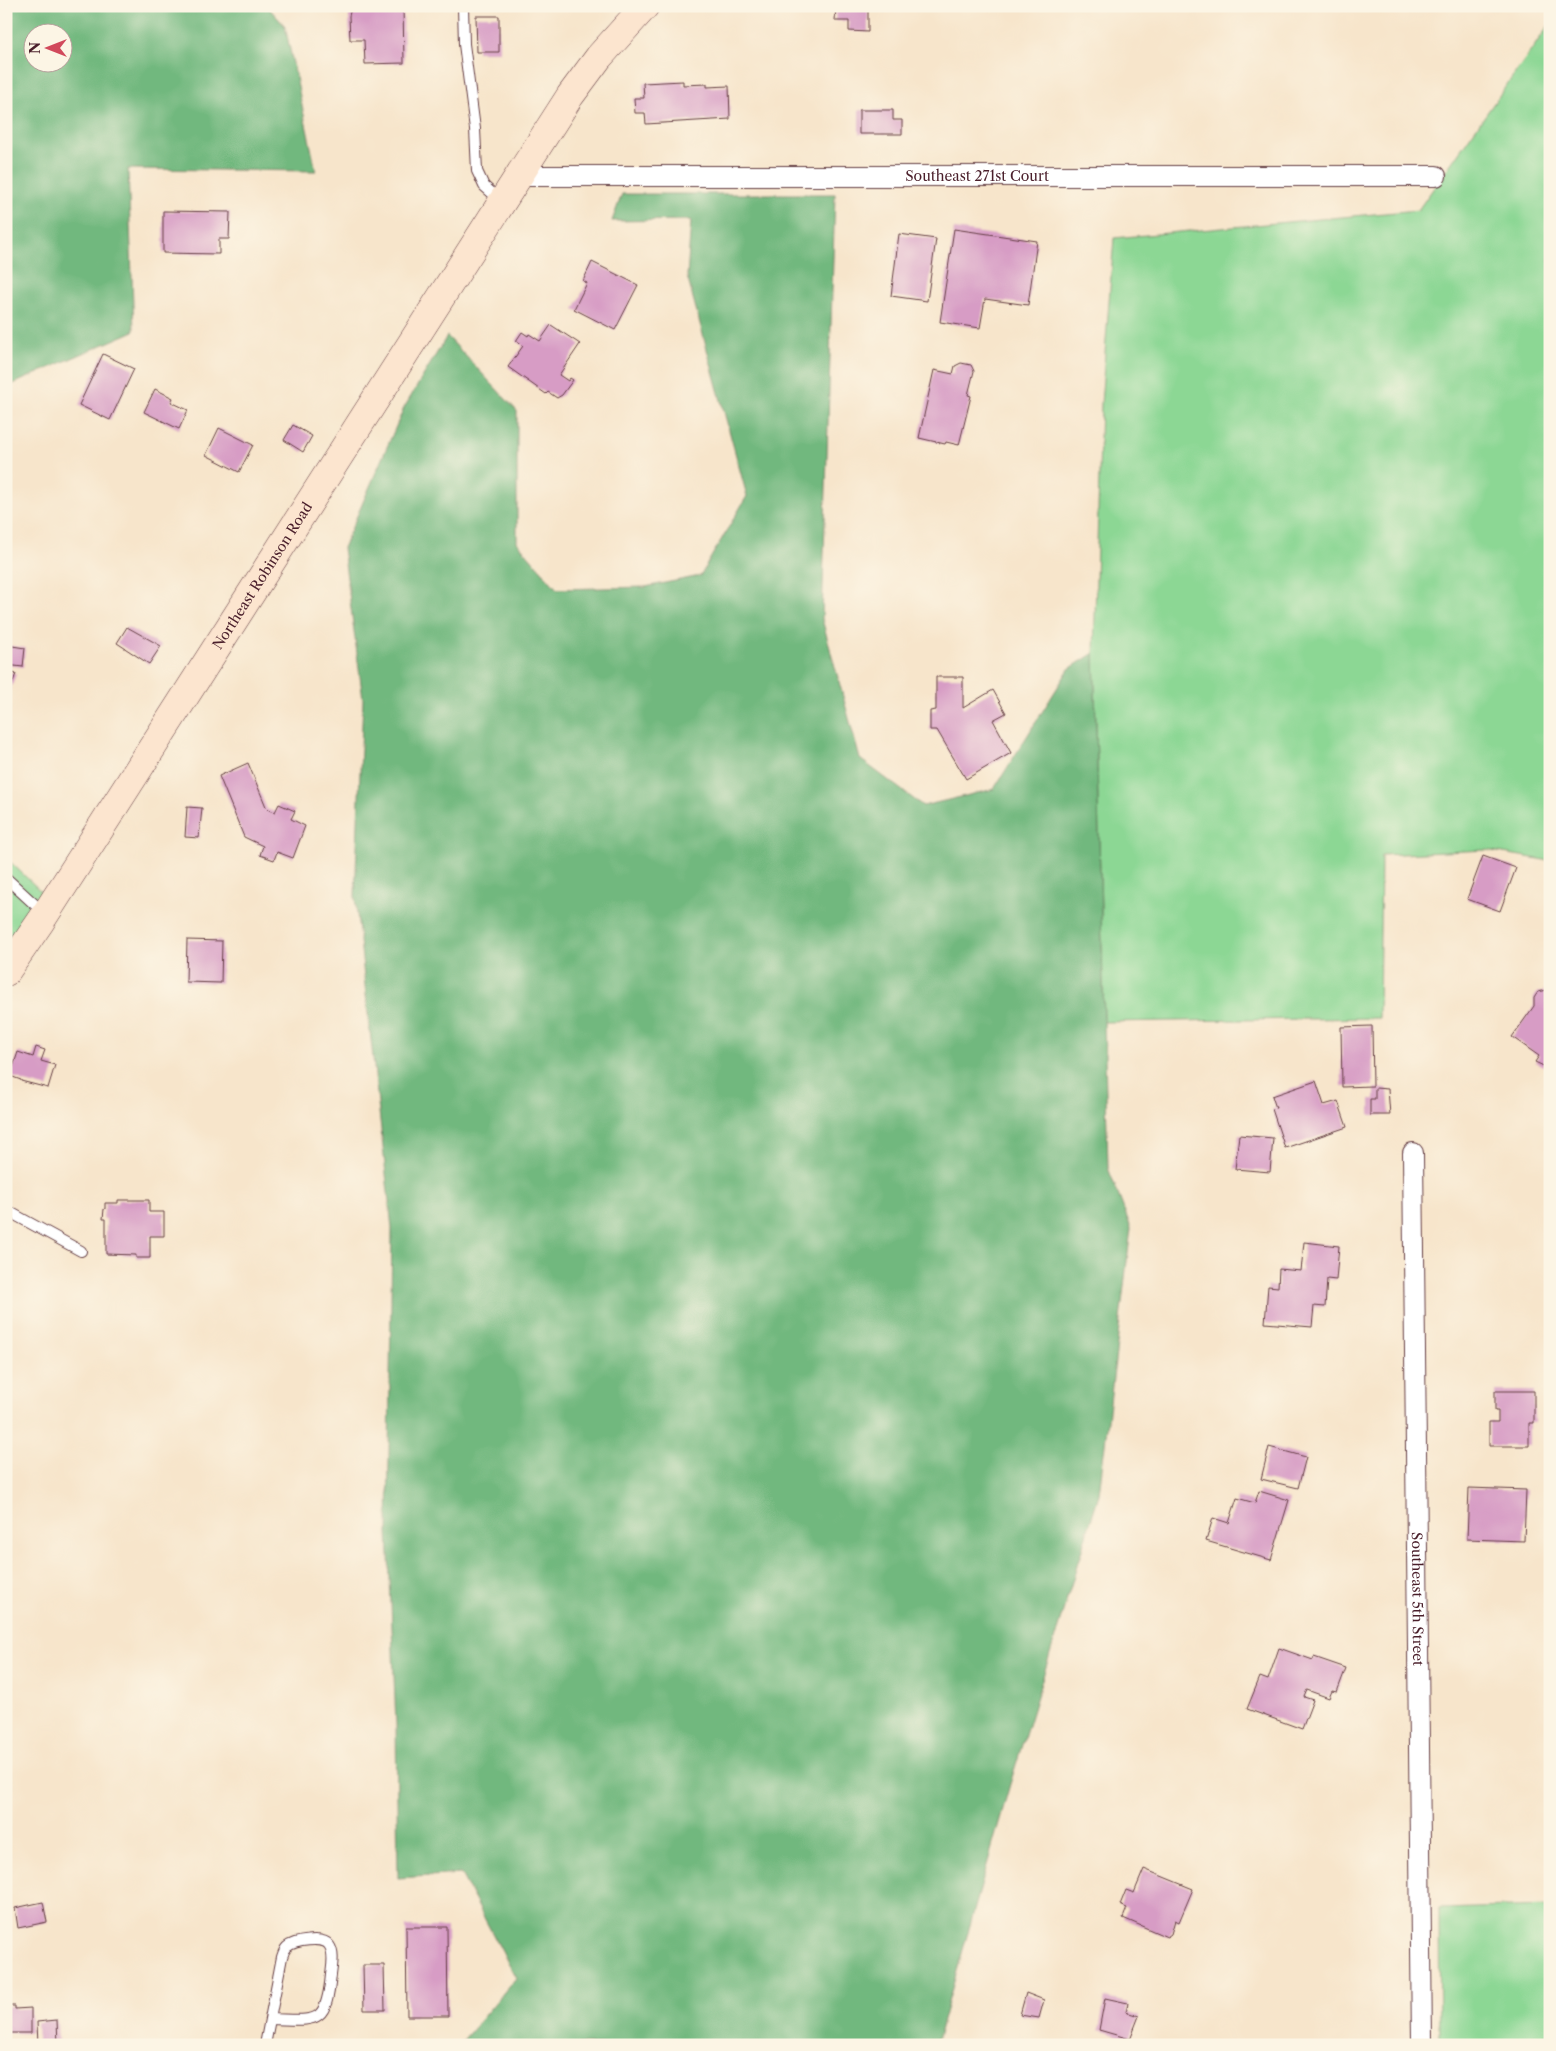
<svg xmlns="http://www.w3.org/2000/svg" width="1556" height="2051" font-family="'Libre Caslon Text',serif">
  <style>
    .green { fill: #8cd794; stroke: #6b7b60 }
    .forest { fill: #71b87e; stroke: #5e6c54; fill-rule: evenodd }
    .building { fill: #d79cc5 }
    .lines { fill: none; stroke-linecap: round; stroke-linejoin: round }
    .lane-casing { stroke: #643d43; stroke-width: 12 }
    .street-casing { stroke: #643d43; stroke-width: 22 }
    .secondary-casing { stroke: #643d43; stroke-width: 29 }
    .lane { stroke: #fff; stroke-width: 10 }
    .street { stroke: #fff; stroke-width: 20 }
    .secondary { stroke: #fce5cf; stroke-width: 28 }
    .labels { text-anchor: middle; dominant-baseline: central; stroke-width: 4; stroke-linejoin: round; paint-order: stroke }
    .street-label { font-size: 14px; fill: #4a1f2b; stroke: #fcf5e5 }
  </style>
  <rect width="100%" height="100%" fill="#fcf5e5"/>
  <filter id="ink" filterUnits="userSpaceOnUse"><feTurbulence type="fractalNoise" baseFrequency=".02" numOctaves="2"/><feDisplacementMap in="SourceGraphic" scale="10" xChannelSelector="R" yChannelSelector="G"/><feConvolveMatrix kernelMatrix="1 2 1 2 8 2 1 2 1" color-interpolation-filters="sRGB"/></filter>
  <filter id="wash" filterUnits="userSpaceOnUse"><feTurbulence type="fractalNoise" baseFrequency=".0096" numOctaves="4" result="noise"/><feDisplacementMap in="SourceGraphic" scale="20" xChannelSelector="R" yChannelSelector="G"/><feGaussianBlur stdDeviation="1.12" result="paint"/><feColorMatrix in="noise" values="0 0 0 0 0 0 0 0 0 0 0 0 0 0 0 0 0 1.4 0 .05"/><feComposite in="paint" operator="in"/></filter>
  <g filter="url(#wash)">
    <rect width="100%" height="100%" fill="#f7e5cb"/>
    <path class="green" d="M1550,24v837l-64,-11 -105,5 -2,163 -275,4 -10,-369 7,-249 13,-166 304,-28z
      M6,858l41,39 -41,57z
      M1550,1906v139h-110l-1,-136z"/>
    <path class="forest" d="M6,6h261l18,20 31,145 -188,-2 6,162 -128,56zM32,32h30v30h-30z
      M622,194h213l-13,425 38,140 63,47 71,-17 75,-120 25,-16 14,515 23,60 -32,266 -89,290 -74,261h-477l57,-67 -55,-104 -63,4 -2,-154 -8,-193 4,-303 -37,-332 8,-197 -20,-151 61,-140 43,-72 70,75v131l40,47 88,-2 55,-11 47,-80 -60,-220 4,-56 -79,1z"/>
    <g id="blocks">
      <path class="building" d="M363,6h40l1,57 -39,1 -1,-24h-14l-1,-24 2,-8h12z
        M836,6h26v4h6v22l-19,-1v-10h-14z
        M476,16h23v36h-22z
        M683,81v4l24,-1v3l22,-1 1,33 -84,5 -1,-11h-10l-1,-15h10l-1,-15z
        M859,110h34v10h9v14h-43z
        M163,211l67,1 -1,27h-10v15l-56,-1z
        M954,229l83,12 -9,64 -43,-6 -5,29 -40,-6z
        M899,234l37,5 -9,62 -36,-5z
        M592,262l46,23 -23,45 -41,-21 13,-26 -4,-2z
        M551,325l29,19 -21,31 9,6 2,-3 3,2 -11,15 -5,3 -9,-6 -2,2 -38,-27 15,-21 -7,-5 6,-9 6,4 1,-2 11,7z
        M103,354l31,15 -24,51 -31,-15z
        M961,363l10,2 3,6 -6,24 3,1 -12,49 -13,-3 -1,2 -26,-6 15,-68 19,4 2,-8z
        M155,389l18,9 -2,4 17,8 -9,19 -35,-17z
        M293,425l19,11 -9,16 -19,-12z
        M219,428l34,17 -14,27 -33,-17z
        M127,627l34,19 -12,18 -32,-21z
        M6,645l19,3 -2,19 -17,-2z
        M6,670l10,4 -10,25z
        M936,677h27v31l30,-18 13,23 -13,7 18,33 -45,26 -29,-49h-7v-19l6,-1z
        M248,763l19,46 8,3 4,-8 16,7 -4,8 14,7 -12,32 -16,-6 -3,8 -14,-5 3,-9 -19,-9 -25,-61z
        M187,807l15,1 -3,30 -14,-1z
        M1483,856l33,12 -16,43 -33,-12z
        M187,940l35,1 -1,42 -35,-1z
        M1547,990l3,2v77l-15,-7 4,-6 -27,-19 22,-31v-8l4,-6z
        M1372,1026l1,60 -31,1 -1,-60z
        M36,1047l9,3 -4,11 14,4 -7,23 -27,-7v-1l-11,-4 8,-24 15,5z
        M1316,1081l8,24 14,-4 9,26 -62,21 -13,-39 4,-1 -4,-12z
        M1375,1088l13,1 2,26h-20v-16h5z
        M1239,1135l34,3 -3,34 -35,-3z
        M118,1200h31v12h15v24h-14v22h-14v-3l-30,-1v-35h-3l1,-10h1v-6h13z
        M1304,1242l35,4 -3,34 -9,-1 -2,28 -11,-1 -2,21 -47,-4 3,-37 10,1 1,-18 22,2z
        M1495,1391h39v32h-5v23h-40v-24h9v-11h-3z
        M1269,1447l37,10 -8,31 -37,-9z
        M1469,1488l57,2 -2,51 -57,-2z
        M1259,1491l30,9 -18,60 -65,-19 7,-23 16,5 8,-25 18,5z
        M1279,1648l34,12 1,-3 32,11 -9,24 -5,-1 -3,7 -22,-8 -3,7 9,3 -11,29 -55,-20 13,-32 8,3z
        M1144,1869l49,20 -14,33 -4,-2 -4,14 -4,3 -44,-19 4,-10 -7,-3 6,-15 8,3z
        M43,1902l4,20 -29,6 -3,-20z
        M406,1927h41l1,89h-41z
        M363,1965h21l1,45h-21z
        M1026,1993l18,7 -5,18 -19,-3z
        M1105,1998l23,5 -2,9 13,4 -9,23 -31,-9z
        M6,2006h9v3l16,-1v25h-25z
        M57,2020l1,25h-20l-1,-23z"/>
    </g>
  </g>
  <g filter="url(#ink)">
    <use href="#blocks" fill-opacity="0" stroke="#643d43" stroke-width="1"/>
    <g class="lines">
      <defs>
        <path id="lane" d="M463,6l1,38 11,85 2,42 7,15 17,15
          M6,878l38,35
          M6,1210l75,41
          M265,2045l17,-88c1,-3 2,-7 5,-10 7,-6 36,-11 42,-2 6,8 3,21 2,30 -5,51 -14,45 -60,44"/>
        <g id="street">
          <path id="s1" d="M517,176h919"/>
          <path id="s2" d="M1413,1153l9,892"/>
        </g>
        <g id="secondary">
          <path id="s3" d="M6,972l35,-51 529,-825 29,-39 46,-51"/>
        </g>
      </defs>
      <use href="#lane" class="lane-casing"/>
      <use href="#street" class="street-casing"/>
      <use href="#secondary" class="secondary-casing"/>
      <use href="#lane" class="lane"/>
      <use href="#street" class="street"/>
      <use href="#secondary" class="secondary"/>
    </g>
  </g>
  <g class="labels">
    <g class="street-label">
      <text stroke="none"><textPath href="#s1" startOffset="460">Southeast 271st Court</textPath></text>
      <text stroke="none"><textPath href="#s3" startOffset="472">Northeast Robinson Road</textPath></text>
      <text stroke="none"><textPath href="#s2" startOffset="446">Southeast 5th Street</textPath></text>
    </g>
  </g>
  <rect width="1556" height="2051" fill="none" stroke="#fcf5e5" stroke-width="25"/>
  <g transform="translate(48 48) rotate(270)"><circle r="24" fill="#fcf5e5" stroke="#b59f9b"/>
  <path d="M0-4L9 19L0 12L-9 19Z" fill="#d1495b"/>
  <text y="-8" font-size="14" font-weight="bold" text-anchor="middle" fill="#4a1f2b">N</text>
  </g>
</svg>
